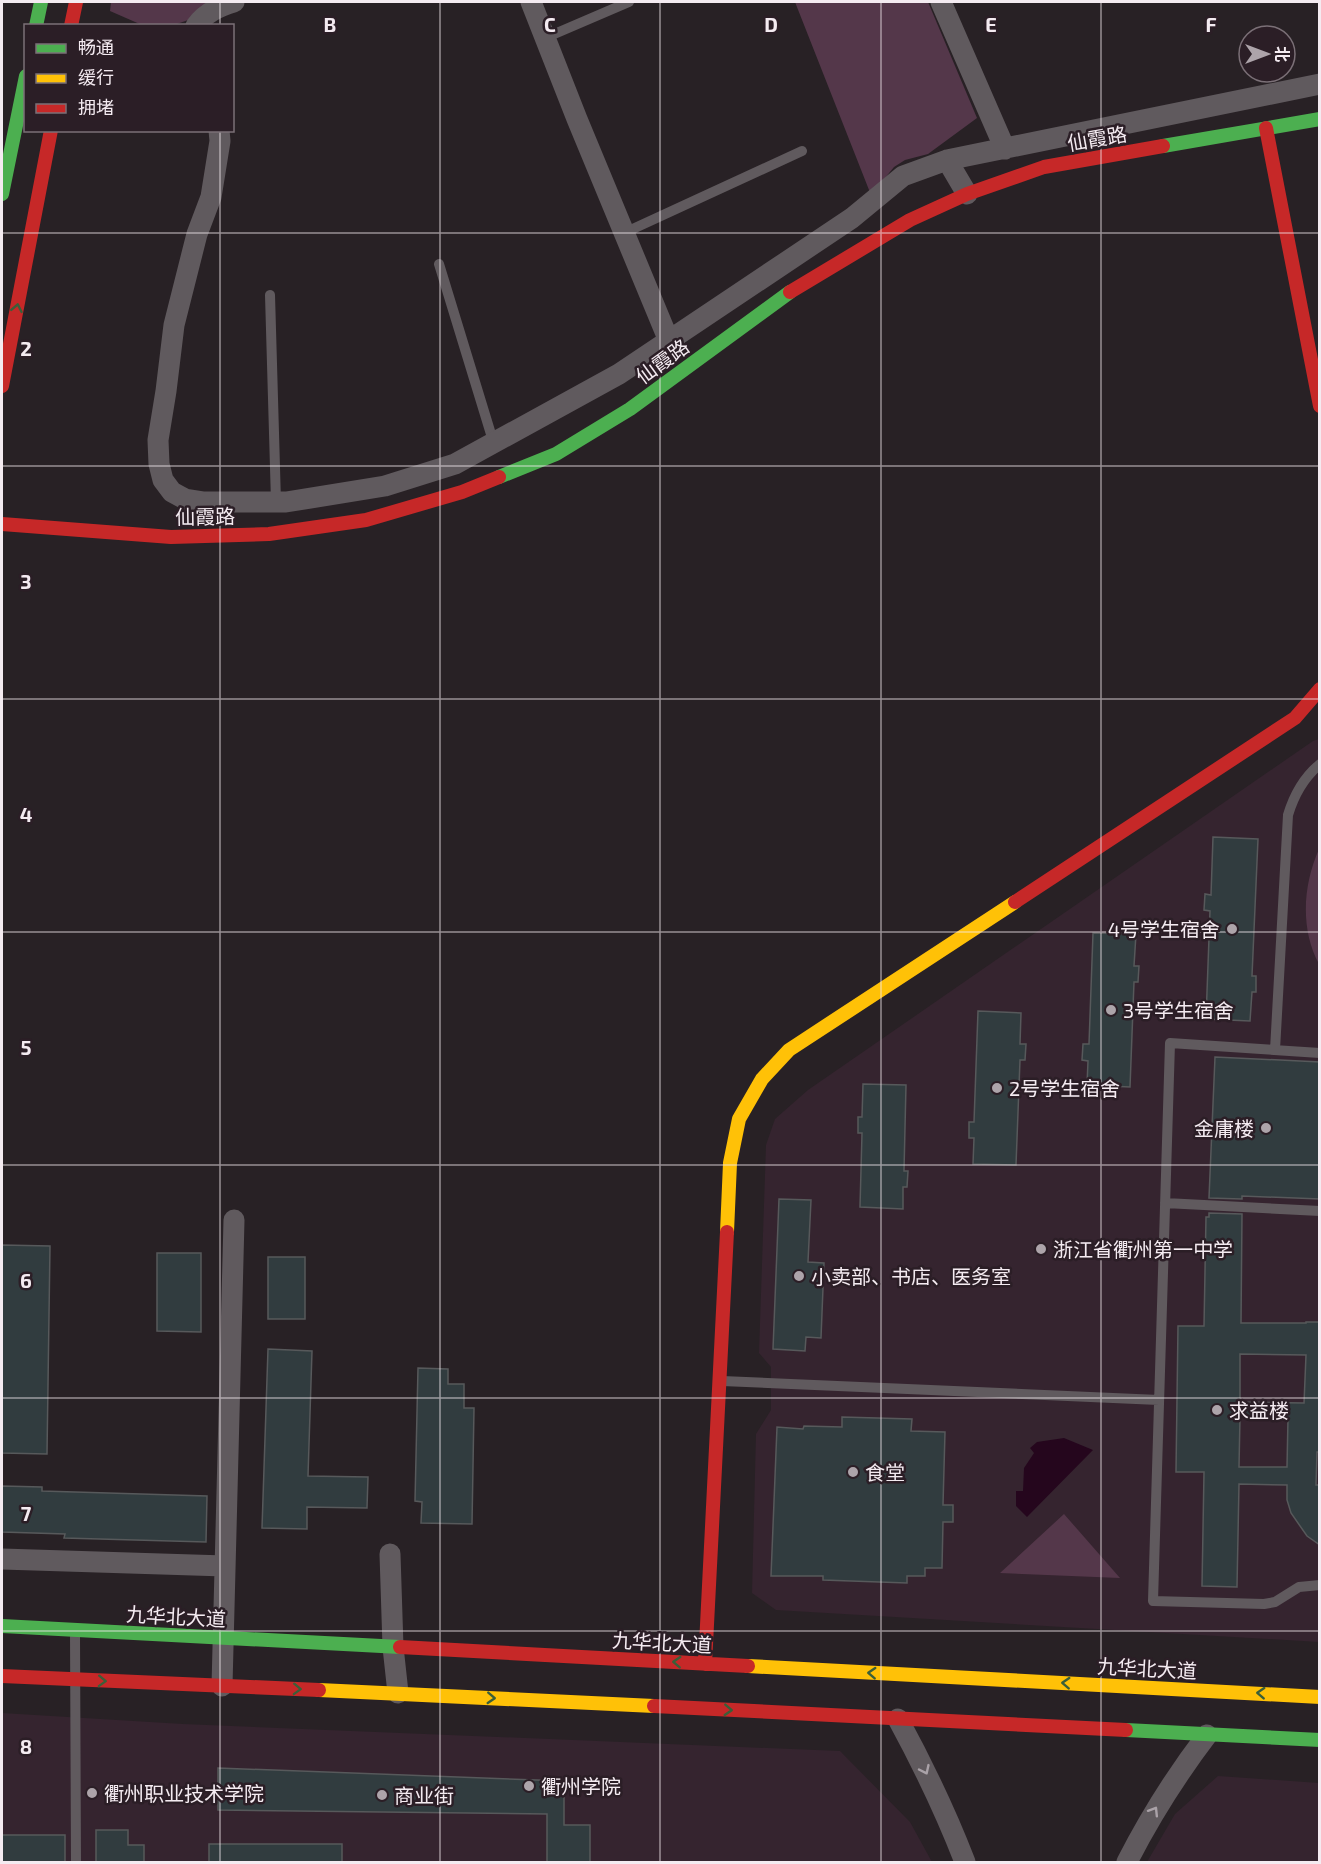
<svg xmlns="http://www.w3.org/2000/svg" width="1321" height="1864" font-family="'Exo 2','Noto Sans SC',sans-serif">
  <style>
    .built { fill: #35242f }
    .green { fill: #54374a }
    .water { fill: #25061d }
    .building { fill: #313c3f; stroke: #57595b; stroke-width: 1.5; fill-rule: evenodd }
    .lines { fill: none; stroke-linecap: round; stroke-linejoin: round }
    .lane { stroke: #605a5e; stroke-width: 10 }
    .street { stroke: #605a5e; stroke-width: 21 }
    .fast { stroke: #4caf50; stroke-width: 14 }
    .slow { stroke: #ffc107; stroke-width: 14 }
    .jam { stroke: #c62828; stroke-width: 14 }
    .oneway { stroke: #3a5f39 }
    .oneway2 { stroke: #aaa2a8 }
    .grid { fill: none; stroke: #f4ebf1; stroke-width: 1.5; stroke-opacity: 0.55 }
    .poi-dot { fill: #ada4aa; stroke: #2b1e26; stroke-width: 2 }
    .labels { text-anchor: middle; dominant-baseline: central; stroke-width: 5; stroke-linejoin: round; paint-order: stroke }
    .street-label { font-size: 20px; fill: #f4ebf1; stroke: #2b1e26 }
    .poi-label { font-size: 20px; fill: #f4ebf1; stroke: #2b1e26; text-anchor: start }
    .grid-label { font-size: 20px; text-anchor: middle; font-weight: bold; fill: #f4ebf1; stroke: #2b1e26; stroke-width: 5; stroke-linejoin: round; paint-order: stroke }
  </style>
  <rect width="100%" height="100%" fill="#282125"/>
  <path class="built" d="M1319,739v903l-543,-32 -24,-17 4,-159 15,-24v-43l-12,-14 7,-208 9,-26 33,-29 505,-349z
    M2,1713l181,11 657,27 70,71 22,40h-930z
    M1218,1776l101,7v79h-172l28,-48z"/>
  <path class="green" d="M111,2h100l-20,17 -17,6h-32l-32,-14z
    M795,2h133l49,116 -49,36 -23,6 -11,7 -23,28z
    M1319,849v115c-19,-35 -16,-79 0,-115z
    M1064,1514l56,64 -120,-5z"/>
  <path class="water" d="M1064,1438l29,12 -66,67 -11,-11v-15h7l1,-23 10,-15 -4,-5 7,-6z"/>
  <path class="building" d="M1213,837l45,2 -6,137h4v16h-4l-2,29 -44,-2 4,-108 -6,-1 1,-16 6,1z
    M1093,933l43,1 -2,32h5l-1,16h-4l-4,105 -43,-2 1,-24 -6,-1 1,-16h6z
    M978,1011l43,2 -1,31h6l-1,16h-5l-4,105 -43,-1 1,-26h-5v-16h5z
    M1215,1057l105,5v137l-78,-3v3l-33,-1z
    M863,1084l43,1 -2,86h4l-1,16h-4v22l-43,-2 2,-74h-4v-16h4z
    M779,1199l32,1 -3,62 16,1 -3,75 -15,-1 -1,14 -32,-2z
    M1209,1213l33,1 -1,109h65v-1h14v130h-3l-1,33h4v60l-13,-9 -16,-23 -4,-13v-15l-48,-1 -2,103 -35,-1 2,-114h-28l2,-146h26l2,-109h3zM1240,1354l66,1 -2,48 -64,-1zM1240,1417l48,1 -1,49h-48z
    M2,1245l48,1 -3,208 -45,-1z
    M157,1253h44v79l-44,-1z
    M268,1257h37v62h-37z
    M268,1349l44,2 -4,125 60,1 -1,31 -60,-1v22l-45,-1z
    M418,1368l30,1v15h16v24h10l-2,116 -51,-1 1,-21 -7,-1z
    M842,1417l70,2 -1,12 34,1 -2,73h10v17h-10l-1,46h-17v8h-18v7l-84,-3v-4h-52l6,-149 26,2 1,-3 38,1z
    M2,1486l40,1v4l165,5 -1,46 -142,-4 1,-4 -63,-2z
    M218,1768l346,13v44h26v38h-43v-49l-329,-4z
    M96,1830h32v15h16v18h-48z
    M2,1835h63v28h-63z
    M209,1844h133v19h-133z"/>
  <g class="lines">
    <path class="lane" d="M545,38l84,-36
      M624,233l178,-82
      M439,264l55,180
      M270,295l6,207
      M1275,1050l13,-235c6,-20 15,-37 32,-51
      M1320,1053l-150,-10 -17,558 111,3 11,-2 24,-15 21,-2
      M1165,1203l155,8
      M722,1381l437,19
      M75,1634l1,228"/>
    <path class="street" d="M531,2l46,117 92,222
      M941,2l64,147
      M196,26c9,-13 24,-20 38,-24
      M219,130l1,11 -9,56 -14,37 -23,91 -8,66 -8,49 1,24 4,16 9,12 13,7 19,3h82l99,-16 70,-22 164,-90 233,-156 51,-42 44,-16 373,-76
      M947,160l20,34
      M390,1554l3,93 5,46
      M2,1559l223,7
      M222,1686l12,-466
      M898,1719c25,46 48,94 67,143
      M1127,1862c24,-47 48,-85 80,-127"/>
    <path class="fast" d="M36,26l5,-24
      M1163,146l157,-27
      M2,194l24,-118
      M499,477l57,-23 74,-45 160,-117
      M2,1626l398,21
      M1126,1730l194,10"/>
    <path class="slow" d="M727,1232l3,-69 9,-44 23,-40 27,-29 226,-148
      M748,1666l572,31
      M319,1690l335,16"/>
    <path class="jam" d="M71,26l5,-24
      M1266,128l54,278
      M790,292l120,-72 57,-26 77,-27 119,-21
      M2,386l49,-256
      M2,524l169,13 98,-3 97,-14 96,-28 37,-15
      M1015,902l280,-184 25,-29
      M400,1647l348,19
      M705,1664l22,-432
      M2,1676l317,14
      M654,1706l472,24"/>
  </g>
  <defs><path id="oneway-chevron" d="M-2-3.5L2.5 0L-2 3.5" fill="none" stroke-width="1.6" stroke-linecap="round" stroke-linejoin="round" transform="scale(1.5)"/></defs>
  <g class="oneway">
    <use href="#oneway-chevron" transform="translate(17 308) rotate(-79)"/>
    <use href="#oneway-chevron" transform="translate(677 1662) rotate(-177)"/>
    <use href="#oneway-chevron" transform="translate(872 1673) rotate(-177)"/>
    <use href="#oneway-chevron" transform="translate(102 1681) rotate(2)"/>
    <use href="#oneway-chevron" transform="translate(1066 1683) rotate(-177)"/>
    <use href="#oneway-chevron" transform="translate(297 1689) rotate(2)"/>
    <use href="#oneway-chevron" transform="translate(1261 1693) rotate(-177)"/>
    <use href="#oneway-chevron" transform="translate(491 1698) rotate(3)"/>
    <use href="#oneway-chevron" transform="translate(728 1710) rotate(3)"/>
  </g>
  <g class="oneway2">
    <use href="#oneway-chevron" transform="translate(925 1770) rotate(65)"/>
    <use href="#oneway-chevron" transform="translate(1154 1811) rotate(-58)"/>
  </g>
  <path class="grid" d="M220,2v24M440,2v1860M660,2v1860M881,2v1860M1101,2v1860M220,130v1732M2,233h1318M2,466h1318M2,699h1318M2,932h1318M2,1165h1318M2,1398h1318M2,1631h1318"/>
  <g class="poi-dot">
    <circle cx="1232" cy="929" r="6"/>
    <circle cx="1111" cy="1010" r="6"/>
    <circle cx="997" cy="1088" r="6"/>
    <circle cx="1266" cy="1128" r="6"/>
    <circle cx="1041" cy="1249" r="6"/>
    <circle cx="799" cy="1276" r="6"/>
    <circle cx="1217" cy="1410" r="6"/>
    <circle cx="853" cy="1472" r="6"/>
    <circle cx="529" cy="1786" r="6"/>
    <circle cx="92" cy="1793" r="6"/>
    <circle cx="382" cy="1795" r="6"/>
  </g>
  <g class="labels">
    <g class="street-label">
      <text transform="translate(1097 138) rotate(-10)">仙霞路</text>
      <text transform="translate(662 361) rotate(-36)">仙霞路</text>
      <text transform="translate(205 516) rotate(-1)">仙霞路</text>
      <text transform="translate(176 1616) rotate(3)">九华北大道</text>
      <text transform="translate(662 1642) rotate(3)">九华北大道</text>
      <text transform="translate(1147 1668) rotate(3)">九华北大道</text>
    </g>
    <g class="poi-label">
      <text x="1220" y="929" text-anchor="end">4号学生宿舍</text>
      <text x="1123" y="1010">3号学生宿舍</text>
      <text x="1009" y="1088">2号学生宿舍</text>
      <text x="1254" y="1128" text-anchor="end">金庸楼</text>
      <text x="1053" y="1249">浙江省衢州第一中学</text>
      <text x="811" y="1276">小卖部、书店、医务室</text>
      <text x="1229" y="1410">求益楼</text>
      <text x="865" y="1472">食堂</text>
      <text x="541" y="1786">衢州学院</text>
      <text x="104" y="1793">衢州职业技术学院</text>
      <text x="394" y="1795">商业街</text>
    </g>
  </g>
  <g class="grid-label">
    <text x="330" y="32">B</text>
    <text x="550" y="32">C</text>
    <text x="771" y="32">D</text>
    <text x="991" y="32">E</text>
    <text x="1211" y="32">F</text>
    <text x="26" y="356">2</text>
    <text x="26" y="589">3</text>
    <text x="26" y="822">4</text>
    <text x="26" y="1055">5</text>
    <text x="26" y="1288">6</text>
    <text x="26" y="1521">7</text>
    <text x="26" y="1754">8</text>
  </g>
  <rect width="1321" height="1864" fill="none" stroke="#f4ebf1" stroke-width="6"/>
  <rect x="24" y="24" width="210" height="108" fill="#2b1e26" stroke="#7b7077" stroke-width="1.5"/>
  <rect x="36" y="44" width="30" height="9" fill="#4caf50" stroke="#7b7077" stroke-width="1.5"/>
  <text x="78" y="54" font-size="18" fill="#f4ebf1">畅通</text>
  <rect x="36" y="74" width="30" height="9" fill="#ffc107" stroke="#7b7077" stroke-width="1.5"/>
  <text x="78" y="84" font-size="18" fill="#f4ebf1">缓行</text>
  <rect x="36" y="104" width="30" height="9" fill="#c62828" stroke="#7b7077" stroke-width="1.5"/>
  <text x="78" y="114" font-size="18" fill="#f4ebf1">拥堵</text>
  <g transform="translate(1267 54) rotate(90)"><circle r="28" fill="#2b1e26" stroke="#7b7077" stroke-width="1.5"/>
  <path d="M0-4.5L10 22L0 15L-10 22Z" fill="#ada4aa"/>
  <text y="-9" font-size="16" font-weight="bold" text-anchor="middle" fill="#f4ebf1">北</text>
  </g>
</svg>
